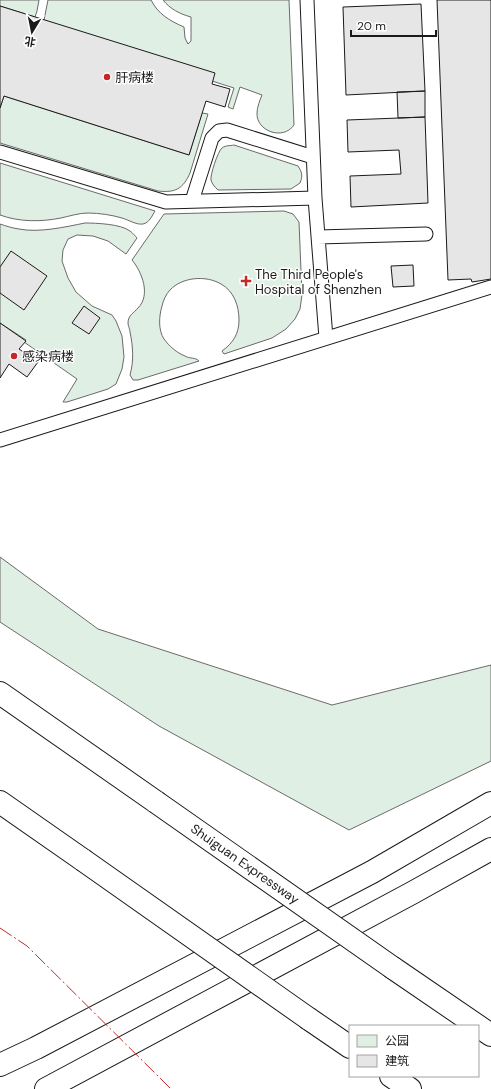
<svg xmlns="http://www.w3.org/2000/svg" width="491" height="1089" font-family="'DM Sans','Noto Sans SC',sans-serif">
  <style>
    .green { fill: #e0efe3; stroke: #6a6a6a }
    .building { fill: #e6e6e6; stroke: #1a1a1a }
    .lines { fill: none; stroke-linecap: round; stroke-linejoin: round }
    .service-casing { stroke: #1a1a1a; stroke-width: 15 }
    .motorway-casing { stroke: #1a1a1a; stroke-width: 24 }
    .service { stroke: #fff; stroke-width: 13 }
    .motorway { stroke: #fff; stroke-width: 22 }
    .motorway-bridge-casing { stroke: #1a1a1a; stroke-width: 24; stroke-linecap: butt }
    .motorway-bridge { stroke: #fff; stroke-width: 22 }
    .power { stroke: #c62828; stroke-width: 1; stroke-dasharray: 14 3 2 3; stroke-linecap: butt }
    .poi-dot { fill: #c62828; stroke: #fff; stroke-width: 1.5 }
    .labels { text-anchor: middle; dominant-baseline: central; stroke-width: 3; stroke-linejoin: round; paint-order: stroke }
    .poi-label { font-size: 13px; fill: #1a1a1a; stroke: #fff; text-anchor: start }
    .street-label { font-size: 13px; fill: #1a1a1a; stroke: #fff }
  </style>
  <rect width="100%" height="100%" fill="#fff"/>
  <path class="green" d="M0,0h39l-2,11 -2,6 -35,-11z
    M48,0h103c7,14 19,21 33,27l1,11 3,6 3,-3v-24c-11,-3 -21,-8 -28,-17h126l5,125c-11,16 -38,6 -37,-12 0,-6 3,-13 5,-18l-22,-8 -7,22 -5,-2 6,-19 -22,-7 -168,-61z
    M4,96l185,59 13,-42 6,1 -18,59c-7,16 -15,20 -32,18l-158,-48v-35z
    M234,145l64,21c4,6 5,10 2,17l-9,6 -73,1c-3,-3 -6,-6 -7,-10 -1,-5 7,-29 11,-32 4,-3 8,-2 12,-3z
    M0,163l155,48c-3,5 -6,12 -12,13 -7,1 -14,-4 -21,-6 -10,-3 -23,-5 -34,-5 -9,0 -18,3 -27,5 -20,4 -42,4 -61,-3z
    M284,211l9,3 6,8 3,73 -2,14 -5,10 -9,10 -14,9 -48,16 -2,-3c11,-8 17,-17 17,-31 0,-14 -5,-29 -18,-36 -15,-9 -39,-7 -51,6 -4,4 -7,11 -8,16 -3,10 -4,24 2,33 5,7 13,14 21,17 5,3 10,1 14,5l-61,19h-5l-3,-5c4,-14 3,-29 0,-43 0,-3 -2,-6 -2,-9 0,-8 6,-10 10,-15 13,-13 4,-36 -6,-48l32,-46z
    M85,223c11,0 36,1 45,8 3,2 5,5 7,7l-11,16 -18,-13 -15,-5 -16,-1 -9,4 -5,11 -1,11 6,17 8,14 16,14 20,9 4,6 6,15 2,21 -2,12 -6,15 -8,5 -41,13h-4l14,-23 -53,-37 2,-2 -26,-17v-99c6,2 12,4 19,5 20,4 46,-2 66,-6z
    M0,557l98,72 234,76 159,-40v96l-142,69 -190,-104 -159,-104z"/>
  <path class="building" d="M437,0h54v279l-19,3 -1,-3 -23,1z
    M421,4l4,87 -79,4 -3,-88z
    M0,6l215,67 -3,11 18,5 -5,18 -19,-6 -17,54 -185,-59 -4,12z
    M425,91v26l-27,1 -1,-26z
    M425,117l3,86 -77,4 -1,-31 51,-2 -2,-24 -51,2 -1,-32z
    M11,251l36,25 -23,34 -24,-17v-26z
    M413,265l1,21 -21,1 -2,-21z
    M84,306l16,12 -11,16 -17,-11z
    M0,323l26,18 -7,8 19,13 -11,15 -18,-13 -9,14z"/>
  <g class="lines">
    <defs>
      <path id="service" d="M307,0l8,198 11,140
        M0,152l166,50 149,-4
        M192,201l20,-63 7,-7 8,-1 86,27
        M318,237l108,-3
        M0,440l491,-153"/>
      <path id="motorway" d="M0,693l156,109
        M0,802l83,58
        M393,968l98,67
        M309,1019l41,28
        M0,1065l36,-17 336,-176 119,-69
        M391,1076l19,13
        M46,1089l366,-196 79,-44"/>
    </defs>
    <use href="#service" class="service-casing"/>
    <use href="#motorway" class="motorway-casing"/>
    <use href="#service" class="service"/>
    <use href="#motorway" class="motorway"/>
    <defs>
      <path id="motorway-bridge" d="M156,802l237,166
        M83,860l226,159"/>
    </defs>
    <use href="#motorway-bridge" class="motorway-bridge-casing"/>
    <use href="#motorway-bridge" class="motorway-bridge"/>
    <path class="power" d="M0,928l27,18 144,143"/>
  </g>
  <g class="poi-dot">
    <circle cx="107" cy="77" r="4"/>
    <path d="M244 275h4v4h4v4h-4v4h-4v-4h-4v-4h4z"/>
    <circle cx="14" cy="356" r="4"/>
  </g>
  <g class="labels">
    <g class="poi-label">
      <text x="115" y="77">肝病楼</text>
      <text x="255" y="274">The Third People's<tspan x="255" dy="15">Hospital of Shenzhen</tspan></text>
      <text x="22" y="356">感染病楼</text>
    </g>
    <g class="street-label">
      <text transform="translate(245 864) rotate(35)">Shuiguan Expressway</text>
    </g>
  </g>
  <rect x="349" y="1025" width="130" height="52" fill="#ffffff" stroke="#a3a3a3"/>
  <rect x="357" y="1035" width="20" height="12" fill="#e0efe3" stroke="#a3a3a3"/>
  <text x="385" y="1045" font-size="12" fill="#1a1a1a">公园</text>
  <rect x="357" y="1055" width="20" height="12" fill="#e6e6e6" stroke="#a3a3a3"/>
  <text x="385" y="1065" font-size="12" fill="#1a1a1a">建筑</text>
  <g transform="translate(32 32) rotate(190)" stroke="#ffffff" stroke-width="3" paint-order="stroke">
  <path d="M0-3L7 15L0 10L-7 15Z" fill="#1a1a1a"/>
  <text y="-6" font-size="11" font-weight="bold" text-anchor="middle" fill="#1a1a1a">北</text>
  </g>
  <path d="M351 30v6h85v-6" fill="none" stroke="#1a1a1a" stroke-width="2"/>
  <text x="357" y="30" font-size="12" fill="#1a1a1a" stroke="#ffffff" stroke-width="3" paint-order="stroke">20 m</text>
</svg>
